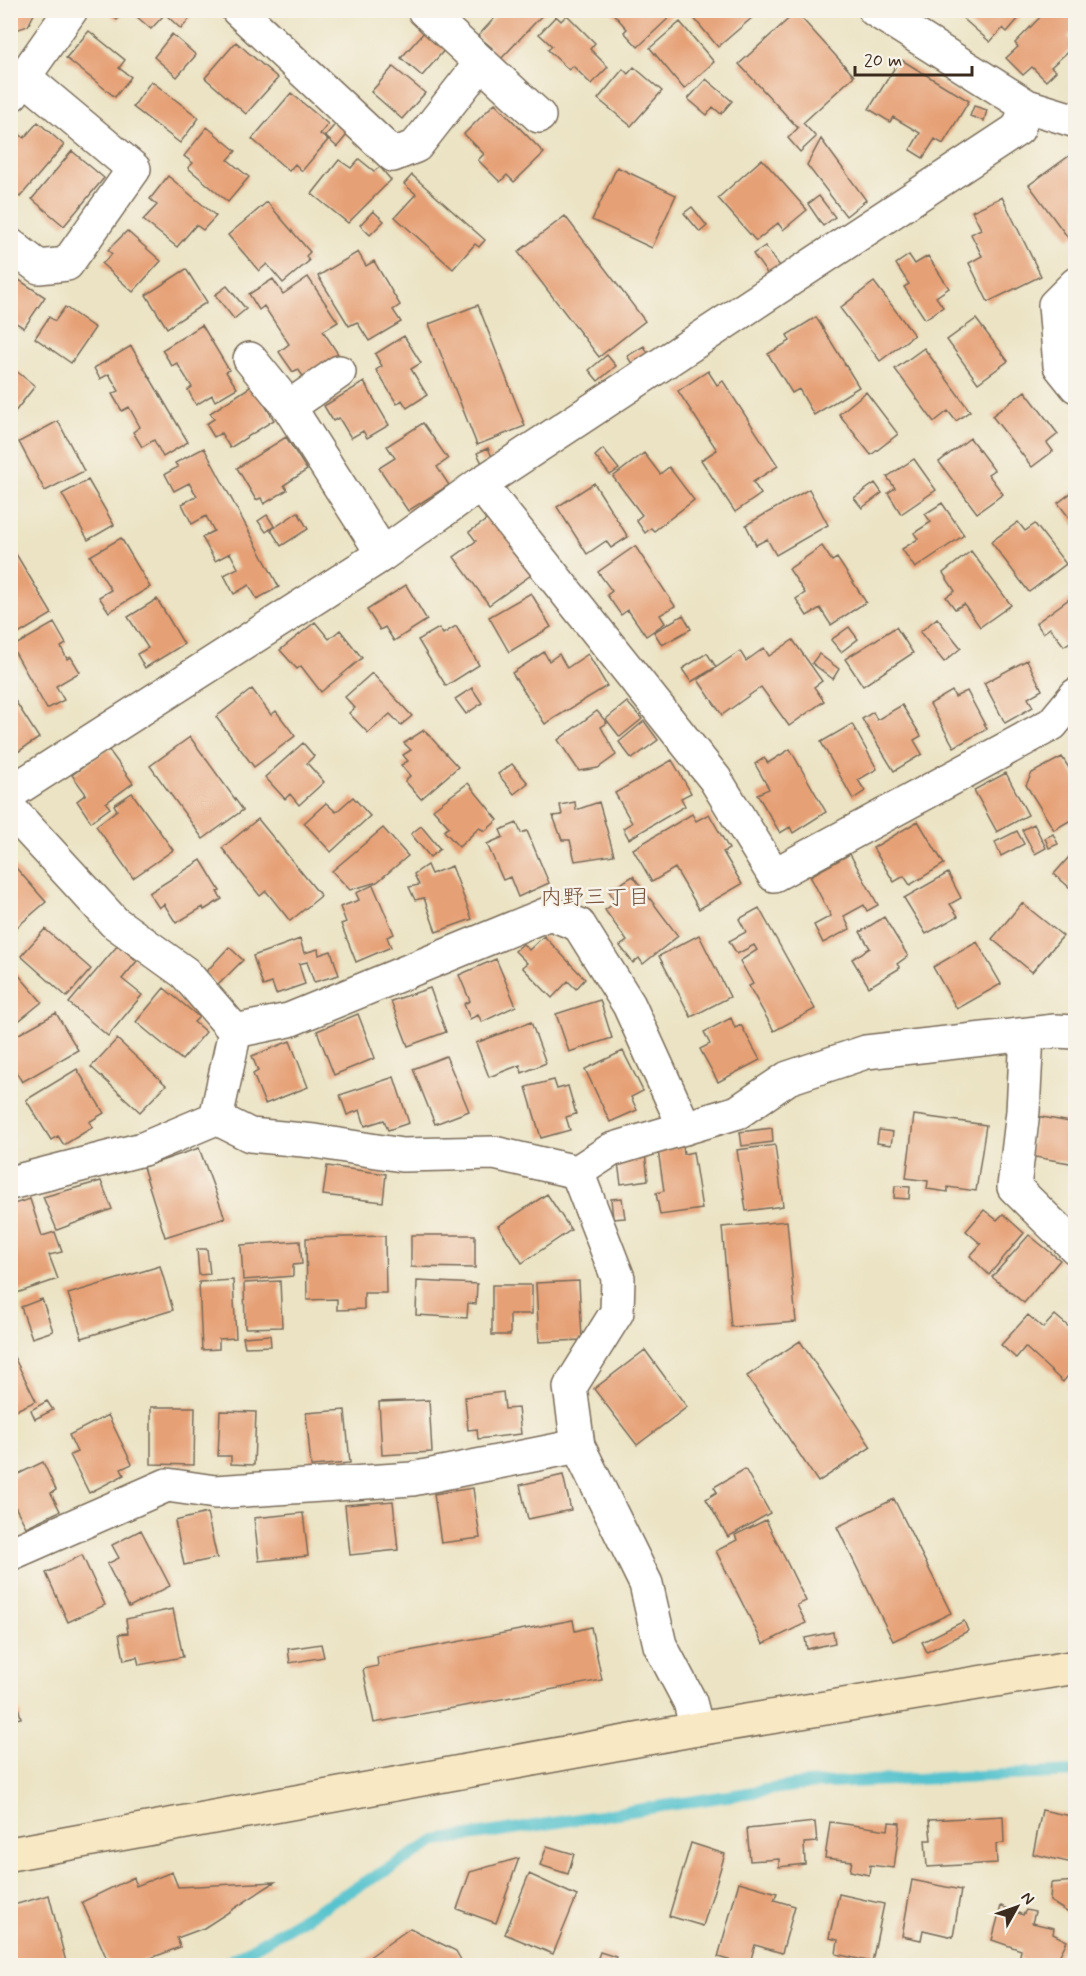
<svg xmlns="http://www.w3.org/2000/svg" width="1086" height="1976" font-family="Mynerve,'Klee One',sans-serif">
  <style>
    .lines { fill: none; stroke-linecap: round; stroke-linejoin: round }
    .stream { stroke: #56c3ce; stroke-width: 12 }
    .building { fill: #e6a076 }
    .street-casing { stroke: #796b58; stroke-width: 36 }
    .secondary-casing { stroke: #796b58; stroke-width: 36 }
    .street { stroke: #fff; stroke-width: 33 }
    .secondary { stroke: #f8e8c3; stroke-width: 33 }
    .labels { text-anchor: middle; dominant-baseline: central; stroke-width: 5; stroke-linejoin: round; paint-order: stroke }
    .neighbourhood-label { font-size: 22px; fill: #77533d; stroke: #f7f3e8 }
  </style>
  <rect width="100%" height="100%" fill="#f7f3e8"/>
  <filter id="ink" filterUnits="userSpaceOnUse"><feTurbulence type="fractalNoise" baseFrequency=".0167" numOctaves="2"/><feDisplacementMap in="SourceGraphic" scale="12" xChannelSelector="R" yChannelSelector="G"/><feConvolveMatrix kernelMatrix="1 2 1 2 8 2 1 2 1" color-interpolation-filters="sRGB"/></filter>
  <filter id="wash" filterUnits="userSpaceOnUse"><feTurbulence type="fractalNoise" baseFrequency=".008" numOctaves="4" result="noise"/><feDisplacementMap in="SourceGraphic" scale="24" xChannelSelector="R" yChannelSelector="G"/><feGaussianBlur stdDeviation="1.35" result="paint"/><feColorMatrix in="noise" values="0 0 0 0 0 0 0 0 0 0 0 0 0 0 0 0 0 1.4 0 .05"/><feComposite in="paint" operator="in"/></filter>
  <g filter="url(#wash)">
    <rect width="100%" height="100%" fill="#ebe3c3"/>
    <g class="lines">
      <path class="stream" d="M222,1966l214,-125 369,-57 271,-12"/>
    </g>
    <g id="blocks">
      <path class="building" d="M10,10h26l-8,16 -18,6z
        M106,10h19l-8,10z
        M129,10h68l-16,19 -16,-15 -14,15z
        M502,10h45l-47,50 -10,-9 2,-3 -14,-12z
        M610,10h60l3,4 -35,33 -14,-15 3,-3z
        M687,10h74l-43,37z
        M963,10h63l-19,22 -4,-4 -13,14 -31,-27z
        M1047,10h22l7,8v11l-8,8 7,8 -24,22 5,4 -10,10 -14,-14 -9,8 -17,-17 12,-11 -3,-4z
        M796,12l58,64 -51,47 13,14 -16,15 -12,-14 10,-10 -59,-64z
        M567,15l28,28 -5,6 18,18 -17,17 -18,-18 -4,4 -21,-20 4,-4 -13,-12 17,-18 5,5z
        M680,22l34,40 -30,27 -34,-41z
        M426,30l20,18 -24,28 -21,-18z
        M89,31l36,29 -6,8 12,9 -16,20 -49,-39z
        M172,34l24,21 -19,22 -23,-20z
        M236,42l42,36 -32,36 -41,-36z
        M900,59l69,42 -26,43 -8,-5 -12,19 -13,-8 10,-17 -27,-16 -3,5 -21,-13z
        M393,67l32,26 -23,26 -31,-27z
        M634,67l28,24 -31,35 -33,-27 25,-30 5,5z
        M706,79l26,22 -11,13 -8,-7 -6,8 -19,-16z
        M151,81l48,37 -19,25 -47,-36z
        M291,93l37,31 -8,10 8,6 -26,31 -7,-7 -6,7 -37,-32z
        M495,103l49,50 -30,29 -7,-7 -7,7 -22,-22 6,-6 -20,-20z
        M974,106l13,4 -3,11 -14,-5z
        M339,120l12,10 -14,17 -12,-11z
        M38,122l26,23 -44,52 -10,-8v-47l8,-9 6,5z
        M207,127l29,24 -8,9 21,17 -21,25 -40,-34 5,-5 -9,-7z
        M821,139l45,61 -20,16 -39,-51z
        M72,151l32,27 -40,48 -32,-27z
        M1076,151v83l-7,5 -40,-54z
        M359,159l15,12 6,-4 11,13 -43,43 -36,-29 27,-34 12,8z
        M762,159l45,51 -24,20 -5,-7 -22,18 -38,-43z
        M617,167l59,28 -24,53 -60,-28z
        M412,175l73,65 -6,7 -4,-3 -22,25 -58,-52 21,-23 -12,-10z
        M168,176l48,40 -13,14 -7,-5 -19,22 -34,-27 14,-15 -7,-6z
        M819,196l16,21 -12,9 -15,-22z
        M1002,197l39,79 -53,26 -19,-39 13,-7 -11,-22 10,-5 -9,-18z
        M267,202l43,50 -4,4 3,5 -26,22 -16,-19 -8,7 -31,-36z
        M692,207l15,19 -7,6 -16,-19z
        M373,211l11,10 -14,14 -10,-10z
        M565,216l80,105 -46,36 -81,-105z
        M127,231l34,30 -28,31 -31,-28 10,-10 -4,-4z
        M765,246l15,20 -12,9 -15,-21z
        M358,252l8,14 8,-5 26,44 -7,5 8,12 -32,19 -12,-19 -8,4 -31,-50z
        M909,255l6,9 13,-8 21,32 -13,9 7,10 -18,12 -21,-32 5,-3 -13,-20z
        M186,269l21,33 -40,26 -21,-33z
        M10,274l35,23 -21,31 -14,-9z
        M308,277l30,45 -15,9 17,26 -35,22 -7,-10 -5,3 -14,-20 10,-8 -25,-38 -5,4 -10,-16 24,-15 10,15z
        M874,282l40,53 -34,26 -40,-53z
        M227,286l19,23 -12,10 -19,-24z
        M478,305l47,121 -48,19 -48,-121z
        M65,307l30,21 -24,35 -36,-25 14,-21 6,4z
        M816,317l43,70 -45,28 -15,-26 -7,4 -24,-39 22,-13 -3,-6z
        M976,319l32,42 -30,22 -31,-43z
        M202,325l27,45 -3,2 11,16 -22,13 -3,-6 -16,10 -8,-15 4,-3 -15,-24 -5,3 -10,-16z
        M404,336l17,27 -10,6 16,26 -20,13 -5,-8 -5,4 -21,-34 6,-4 -7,-12z
        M131,346l57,96 -25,15 -9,-17 -12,7 -9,-15 7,-5 -11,-20 -7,4 -10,-17 7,-3 -10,-17 -9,5 -6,-11z
        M644,346l8,14 -16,10 -9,-14z
        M924,348l46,63 -14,10 -8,-10 -14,11 -39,-53z
        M607,355l9,11 -18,15 -9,-11z
        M10,366l25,20 -25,32z
        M708,371l9,14 6,-4 55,85 -25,16 8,12 -26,18 -34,-52 16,-10 -39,-59z
        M364,382l25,43 -22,13 -4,-7 -12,7 -12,-20 -6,3 -9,-15z
        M253,385l21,35 -44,28 -9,-15 -7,4 -8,-13 8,-5 -4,-6z
        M1025,391l33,43 -11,9 6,8 -21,16 -40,-51z
        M866,392l32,42 -27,21 -32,-41z
        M58,421l26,50 -39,20 -26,-49z
        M423,423l25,36 -11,8 12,18 -41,26 -29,-43 16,-10 -8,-12z
        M286,437l21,33 -23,15 3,5 -23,14 -3,-6 -5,2 -19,-32z
        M970,438l24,32 -6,4 15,20 -26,19 -38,-51z
        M204,448l75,139 -22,12 -8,-14 -15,9 -10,-19 14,-7 -8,-15 -15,8 -13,-24 12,-6 -8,-15 -14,8 -10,-20 15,-8 -8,-13 -15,8 -9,-17 13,-7 -3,-4z
        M488,448l5,11 -11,4 -5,-10z
        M603,449l16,20 -9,6 -15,-19z
        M644,453l16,21 9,-7 25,33 -40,31 -3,-3 -6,5 -9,-13 6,-5 -29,-38z
        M914,459l22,31 -35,24 -13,-21 7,-5 -8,-11z
        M88,480l26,45 -26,15 -26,-46z
        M594,483l34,54 -17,11 -5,-7 -19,13 -30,-47z
        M875,483l7,10 -20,15 -8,-10z
        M809,489l19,36 -52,30 -9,-16 -11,6 -10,-20z
        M1076,489v38l-18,-24z
        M942,503l22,32 -49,33 -13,-19 16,-10 -4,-6 17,-11 -6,-8z
        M298,512l10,17 -27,17 -10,-16z
        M497,513l41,57 -49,35 -35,-48 22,-16 -7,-9z
        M267,515l7,11 -8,6 -8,-11z
        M1018,522l7,9 10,-7 31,40 -37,28 -38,-50z
        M121,538l29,49 -41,25 -10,-15 12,-7 -21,-34z
        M10,544l42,70 -42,25z
        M635,546l40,60 -15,9 5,8 -19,13 -18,-26 -7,5 -14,-20 5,-4 -14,-19z
        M822,546l10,15 5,-3 29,44 -35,23 -11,-17 -13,8 -11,-17 9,-6 -16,-24z
        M971,551l40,54 -31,22 -16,-23 -9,5 -9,-12 9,-6 -12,-18z
        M406,585l21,35 -33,21 -9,-14 -5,3 -13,-20z
        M531,593l20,34 -42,25 -20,-35z
        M1076,594v44l-12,8 -14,-18 -7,5 -7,-10z
        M157,599l27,45 -39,24 -8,-14 11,-6 -20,-31z
        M683,615l8,14 -29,16 -8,-13z
        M937,618l24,30 -17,14 -24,-30z
        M315,622l14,17 11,-9 22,28 -41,34 -20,-26 -4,3 -17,-19z
        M54,623l12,21 -5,3 6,12 4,-2 9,15 -24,14 8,14 -17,9 -35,-62z
        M456,626l23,39 -33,21 -28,-46 21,-12 4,6z
        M849,627l9,12 -17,13 -10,-12z
        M896,627l17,26 -50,33 -18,-27z
        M793,640l29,41 -8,6 10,14 -35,25 -28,-39 -39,28 -24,-35 42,-29 6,10 18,-13 5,8z
        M544,652l5,9 10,-7 8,14 21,-14 19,32 -62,38 -33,-51z
        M707,653l9,14 -25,15 -9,-13z
        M819,654l20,15 -6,10 -21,-16z
        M1027,660l15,30 -14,8 5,9 -28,16 -21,-40z
        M372,673l40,43 -11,9 -11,-11 -22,19 -19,-20 6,-5 -10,-11z
        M472,688l10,15 -16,11 -11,-15z
        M252,689l19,26 5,-4 19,25 -41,31 -38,-50z
        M952,691l3,6 12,-6 20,38 -33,18 -24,-43z
        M14,699l25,39 -29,19v-55z
        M627,702l15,17 -22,18 -14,-18z
        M902,705l19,31 -7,4 8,14 -28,17 -32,-52 11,-7 4,8z
        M597,711l10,12 -6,4 15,28 -18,13 -19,3 -21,-31z
        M644,721l14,19 -26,19 -13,-17z
        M852,724l25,45 -19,11 7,11 -12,8 -32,-57z
        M424,730l34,37 -37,32 -16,-18 5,-5 -9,-11 7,-4 -5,-6 8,-5 -7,-7z
        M190,737l53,73 -40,29 -53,-73z
        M303,743l11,13 -7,7 17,19 -25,23 -9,-11 -5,5 -20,-22z
        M108,749l25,34 -27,20 4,5 -19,14 -14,-21 9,-7 -14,-19z
        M790,749l36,63 -33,21 -3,-6 -10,6 -23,-39 12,-5 -14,-25 9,-6 4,5z
        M1062,757l14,22v38l-22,13 -28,-45 6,-12z
        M672,760l19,33 -10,5 4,8 -56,33 -6,-11 9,-5 -17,-30z
        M512,764l16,19 -14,11 -16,-20z
        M1006,773l22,42 -31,17 -23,-42z
        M468,783l30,37 -13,11 -6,-3 -20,19 -15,-16 5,-4 -16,-18z
        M132,793l41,57 -40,28 -37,-52 21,-16 -3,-5z
        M353,797l17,19 -39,36 -27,-29 22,-20 10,9z
        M575,802l1,8 23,-8 15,53 -39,6 -5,-21h-8l-9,-24 9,-1 -2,-10z
        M692,814l4,7 13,-7 20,35 -6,3 19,32 -43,25 -24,-41 -23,14 -19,-33z
        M258,819l63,77 -31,25 -24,-30 -6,5 -38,-48z
        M918,821l26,43 -34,21 -6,-9 -10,6 -21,-34z
        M517,823l4,10 6,-2 22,52 -31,14 -8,-20 -7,3 -16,-36 16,-7 -3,-7z
        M1034,824l12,24 -11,6 -13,-24z
        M421,826l19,23 -10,8 -19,-23z
        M383,828l25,28 -31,26 -27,8 -18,-19z
        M1017,831l7,13 -23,12 -6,-14z
        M1053,834l5,10 -9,4 -4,-10z
        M1076,849v44l-22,-19z
        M850,854l28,51 -11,6 -3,-6 -20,11 6,13 -27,14 -9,-18 17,-9 -21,-40z
        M201,860l19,31 -3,1 5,7 -18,11 -1,-3 -27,16 -12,-19 -5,4 -10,-15z
        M10,861l36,41 -36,31z
        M427,865l4,9 21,-8 20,53 -36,13 -12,-34 -9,2 -6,-13 10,-2 -5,-11z
        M948,873l13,25 -11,6 8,12 -32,18 -22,-36z
        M633,876l45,60 -35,28 -4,-6 -6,5 -13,-17 7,-5 -22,-31 11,-8 -7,-11z
        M373,885l21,49 -7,3 4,10 -35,15 -15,-38 5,-2 -6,-15 19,-7 -3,-7z
        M1022,903l41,33 -31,36 -40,-33z
        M759,908l56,101 -41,22 -25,-45 4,-2 -13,-23 17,-11 -3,-5 -17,9 -8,-13 17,-9 -7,-13z
        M884,917l24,39 -11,8 3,4 -31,19 -17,-28 18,-11 -10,-16z
        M45,929l46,40 -24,28 -46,-41z
        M699,935l31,62 -39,20 -32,-61z
        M544,936l41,43 -9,10 -8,-8 -16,17 -30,-31 5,-4 -12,-12 8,-7 6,6z
        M300,939l4,14 14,-4 1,6 12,-4 8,24 -25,7 -7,-20 -8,2 6,20 -29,10 -4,-11 -9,3 -10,-30z
        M977,942l24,42 -44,25 -24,-42z
        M118,945l19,16 -15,18 20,16 -34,41 -39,-33z
        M229,947l14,13 -25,25 -13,-12z
        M496,959l20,47 -34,16 -4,-7 -8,4 -6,-15 6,-3 -11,-26z
        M10,965l32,37 -32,26z
        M164,988l35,29 -5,5 12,10 -24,28 -46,-38z
        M430,988l16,44 -38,14 -17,-45z
        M600,1000l12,38 -43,14 -13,-38z
        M56,1013l22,37 -56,32 -12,-20v-23z
        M358,1014l17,44 -41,17 -17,-44z
        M731,1018l4,10 6,-3 19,35 -42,22 -18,-33 10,-5 -6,-12z
        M531,1022l15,41 -24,10 -2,-8 -31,12 -13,-34z
        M117,1039l49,46 -26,27 -49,-45z
        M290,1041l18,46 -43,17 -12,-30 5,-3 -6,-15z
        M623,1051l20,40 -12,6 6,13 -27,12 -25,-53z
        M446,1056l23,55 -34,13 -22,-55z
        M77,1069l27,44 -15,9 4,5 -29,18 -6,-9 -7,4 -25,-40z
        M394,1077l15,46 -21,7 -4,-10 -19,6 -5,-16 -13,5 -7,-20z
        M554,1080l3,9 11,-3 8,28 -10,3 4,13 -29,8 -15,-51z
        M914,1115l72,10 -10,66 -28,-4v5l-21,-3 1,-8 -22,-3z
        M1036,1116l40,7v41l-47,-8z
        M772,1128l1,14 -31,4 -2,-14z
        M879,1130l14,2 -2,13 -14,-2z
        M775,1145l8,61 -37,5 -9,-61z
        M683,1146l1,8 9,-2 9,57 -42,6 -4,-22 8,-2 -6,-41z
        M199,1148l26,70 -60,19 -22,-70z
        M645,1152l3,28 -27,4 -4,-28z
        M327,1166l59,8 -3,28 -60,-7z
        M101,1181l11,28 -55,21 -14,-33z
        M895,1186l15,1 -1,12 -15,-1z
        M547,1194l24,36 -49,33 -24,-37z
        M622,1198l3,20 -12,1 -2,-20z
        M30,1199l12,37 13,-4 7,20 -13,3 9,24 -47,16 -1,-90z
        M984,1210l13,10 6,-6 21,19 -35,42 -19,-19 11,-12 -15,-13z
        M787,1221l9,101 -65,5 -9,-100z
        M411,1235h64v33l-64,-1z
        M1029,1235l31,25 -36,43 -32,-26z
        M385,1236l1,57h-22v16l-27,1v-11l-30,1 -1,-62z
        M300,1241l2,23 -9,1v11l-50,4 -2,-35z
        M197,1249h10l3,25 -11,1z
        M160,1266l13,44 -91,28 -14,-44z
        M233,1280l3,58 -17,1v10l-17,1 -3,-68z
        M280,1281l2,46 -37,1 -1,-45z
        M417,1281l60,3 -1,20 -8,-1 -1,15 -51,-3z
        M579,1281l3,59 -43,2 -3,-59z
        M492,1285h40v29h-22v21h-18z
        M42,1299l11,32 -21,7 -11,-31z
        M1028,1315l15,13 12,-13 21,18v41l-4,-3 -9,11 -38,-35 -9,11 -15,-13z
        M270,1335l1,11 -26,1 -2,-10z
        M800,1341l71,106 -53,35 -71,-106z
        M10,1349l26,52 -26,12z
        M645,1350l42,57 -50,38 -43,-56z
        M503,1392l2,17 13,-1 3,26 -43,5 -1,-10 -9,1 -3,-33z
        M429,1400l3,52 -50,3 -3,-53z
        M47,1401l6,9 -18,9 -4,-9z
        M151,1407h44l-1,58 -43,-1z
        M345,1410l5,53 -39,3 -5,-53z
        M220,1411l36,1 -2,53 -23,-1v-8h-13z
        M108,1415l24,49 -11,5 3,6 -35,18 -19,-38 7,-3 -8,-17z
        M43,1462l13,28 -5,3 9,18 -34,16 -16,-30v-19z
        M745,1469l25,44 -42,24 -22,-38 11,-7 -3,-5z
        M563,1475l8,35 -43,9 -8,-34z
        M473,1488l7,50 -39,5 -7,-49z
        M894,1499l57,114 -58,28 -56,-114z
        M393,1501l5,49 -48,5 -5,-50z
        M207,1513l10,45 -33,7 -9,-44z
        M303,1513l5,43 -49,5 -5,-43z
        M766,1520l40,81 -9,4 9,18 -43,21 -47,-93 21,-11 -2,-5z
        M141,1530l29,56 -41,21 -22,-43 12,-6 -7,-13z
        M82,1555l23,50 -37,17 -22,-49z
        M173,1609l10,48 -44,8 -2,-8 -13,3 -5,-26 9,-1 -2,-14z
        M573,1620l2,11 16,-4 11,53 -228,43 -11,-54 15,-3 -1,-9z
        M964,1621l4,10 -41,21 -5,-10z
        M833,1632l2,11 -28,6 -2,-11z
        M321,1644l3,13 -34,6 -2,-14z
        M10,1677l11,41 -11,2z
        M1042,1810l34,7v37l-4,9 -39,-9z
        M1003,1816l1,27 -8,1 1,19 -70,4 -2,-27h6l-2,-20z
        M815,1822l2,20 -13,1 1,21 -26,3v-8l-29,2 -3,-32z
        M830,1822l58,8 1,-8 11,1 -6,45 -24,-3 -1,10 -19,-4 2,-10 -27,-3z
        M691,1843l34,11 -22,72 -34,-10z
        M547,1846l27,8 -6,20 -28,-9z
        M519,1858l-23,65 -39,-14 13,-37z
        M172,1872l6,15 97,-5 -71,46 -27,10 3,9 -50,19h-20l-28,-64 52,-25 2,9z
        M529,1874l48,22 -24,58 -48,-20z
        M912,1880l49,10 -8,47 -30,-7 -2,10 -19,-4z
        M1076,1881v35h-3l-23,-15 1,-18z
        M739,1882l38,11 -3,7 21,6 -13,47 -27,-8 -6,21 -31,-9z
        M839,1894l45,10 -12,58 -36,-8 2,-14 -9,-2z
        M49,1895l18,71h-57v-60z
        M1001,1906l22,9 3,-5 9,2 -3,11 22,5 -1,6 14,7 -13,25h-18l-17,-6 2,-10 -29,-10z
        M410,1928l46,23 5,9 -7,6h-97z
        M600,1952l16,5 -2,9h-19z"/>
    </g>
  </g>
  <g filter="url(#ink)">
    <use href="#blocks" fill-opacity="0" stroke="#796b58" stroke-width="1.5"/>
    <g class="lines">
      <defs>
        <path id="street" d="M238,10l155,145 23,-9 65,-83
          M424,10l115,106
          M875,10l152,96 49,15
          M12,94l59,-84
          M10,245l29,22 28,-3 67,-95 -110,-92
          M1076,284l-21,21 5,61 16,20
          M250,359l39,48 50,-35
          M289,407l94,147
          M480,484l235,295 59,96 278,-151 24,-29
          M10,793l373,-239 97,-70 538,-355 9,-23
          M10,809l104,113 71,51 50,58 -19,87 -73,31 -133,34
          M235,1031l54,-11 261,-107 29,12 50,80 56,123
          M1027,1034l-4,77 -9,76 62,61
          M216,1118l34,17 64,6 88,14 92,-2 83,19
          M10,1554l157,-69 48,7 197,-13 166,-33
          M697,1729l-7,-27 -30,-57 -14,-61 -68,-138 -8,-59 47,-75 1,-34 -41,-106 34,-22 127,-38 50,-34 78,-26 189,-21 21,1"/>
        <path id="secondary" d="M10,1854l687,-125 379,-62"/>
      </defs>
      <use href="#street" class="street-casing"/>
      <use href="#secondary" class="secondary-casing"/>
      <use href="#street" class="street"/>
      <use href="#secondary" class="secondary"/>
    </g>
  </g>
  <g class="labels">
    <g class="neighbourhood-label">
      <text x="595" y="898">内野三丁目</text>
    </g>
  </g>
  <rect width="1086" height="1976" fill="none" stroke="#f7f3e8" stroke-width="36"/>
  <g transform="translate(1017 1907) rotate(50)" stroke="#f7f3e8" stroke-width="4.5" paint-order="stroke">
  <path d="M0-4.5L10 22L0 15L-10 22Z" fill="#3b2a1e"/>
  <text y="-9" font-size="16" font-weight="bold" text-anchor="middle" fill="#3b2a1e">N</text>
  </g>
  <path d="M855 66v9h117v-9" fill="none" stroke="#3b2a1e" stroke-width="3"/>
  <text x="864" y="66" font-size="18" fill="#3b2a1e" stroke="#f7f3e8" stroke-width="4.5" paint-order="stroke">20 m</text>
</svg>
